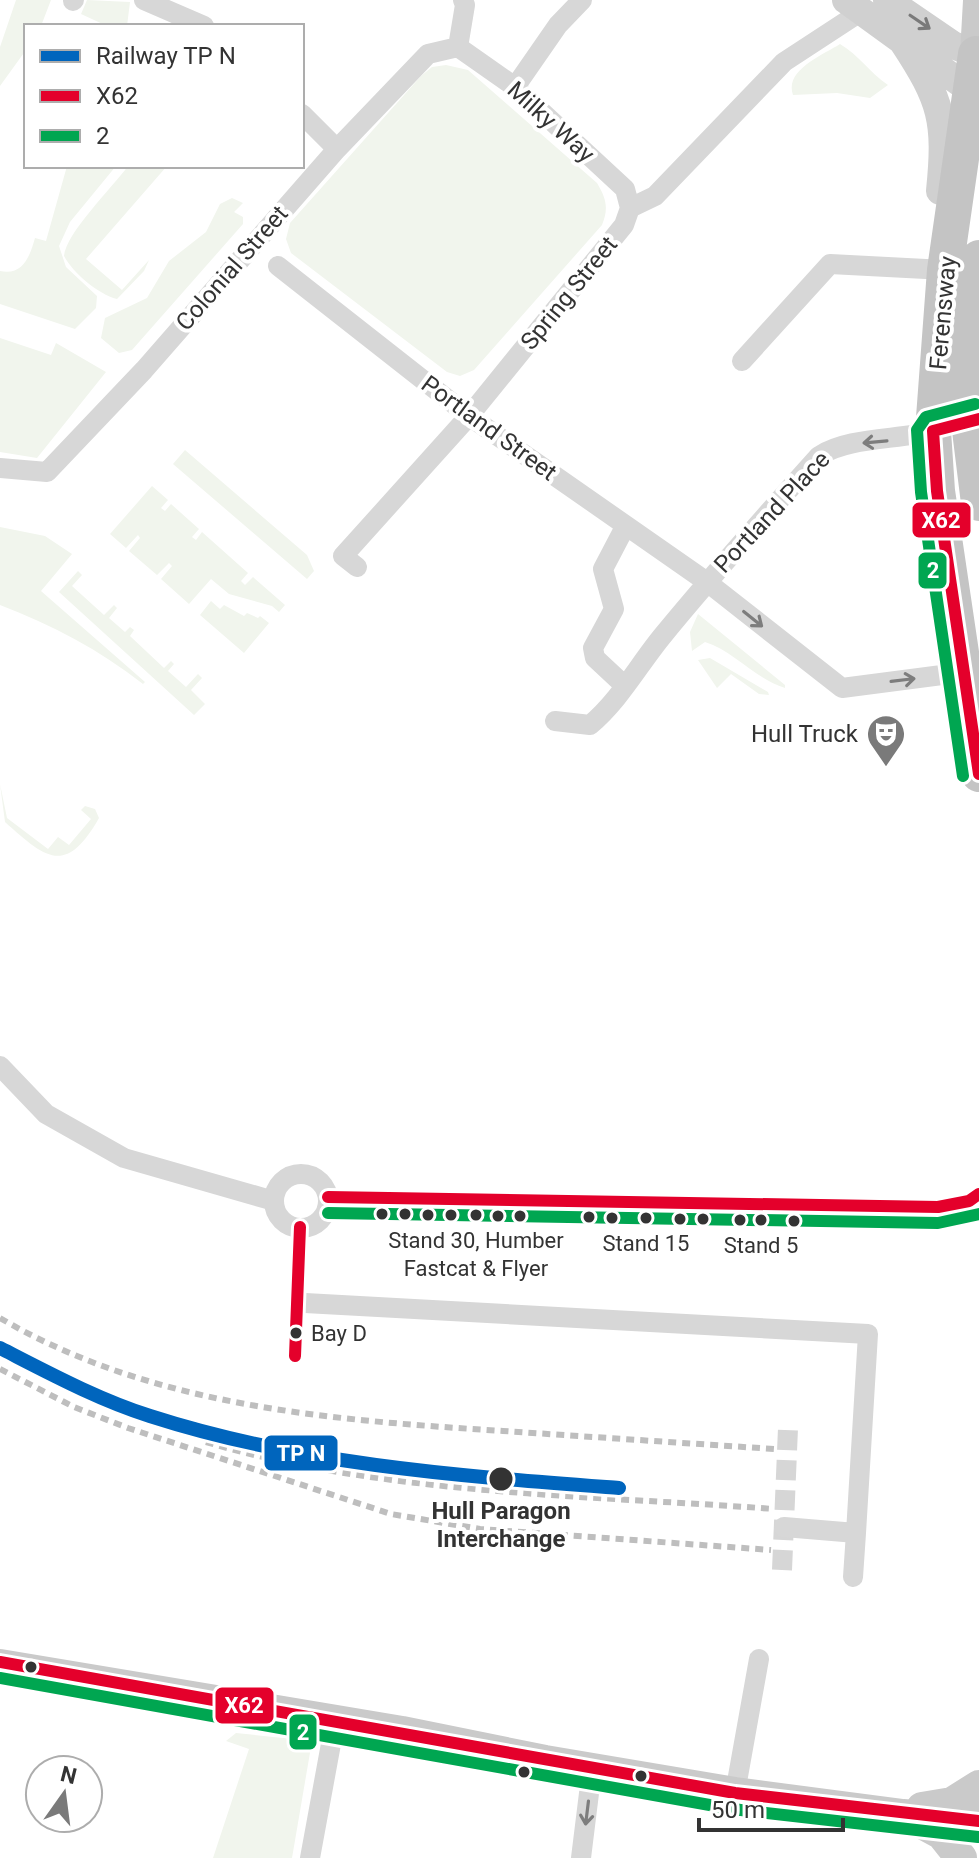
<svg xmlns="http://www.w3.org/2000/svg" width="979" height="1858" font-family="Roboto,sans-serif">
  <style>
    .green { fill: #f1f5ed }
    .lines { fill: none; stroke-linecap: round; stroke-linejoin: round }
    .street-tunnel { stroke: #d6d6d6; stroke-width: 20; stroke-dasharray: 20 10; stroke-linecap: butt }
    .street { stroke: #d7d7d7; stroke-width: 20 }
    .secondary { stroke: #d0d0d0; stroke-width: 28 }
    .primary { stroke: #cacaca; stroke-width: 32 }
    .highway { stroke: #c4c4c4; stroke-width: 36 }
    .rail { stroke: #bebebe; stroke-width: 6; stroke-dasharray: 8 6; stroke-linecap: butt }
    .bus-1-casing { stroke: #fff; stroke-width: 18 }
    .bus-2-casing { stroke: #fff; stroke-width: 18 }
    .bus-1 { stroke: #e4002b; stroke-width: 12 }
    .bus-2 { stroke: #00a651; stroke-width: 12 }
    .rail-1-casing { stroke: #fff; stroke-width: 20 }
    .rail-1 { stroke: #0065bd; stroke-width: 14 }
    .oneway { stroke: #7a7a7a }
    .oneway2 { stroke: #7d7d7d }
    .bus-dot { fill: #333; stroke: #fff; stroke-width: 3 }
    .labels { text-anchor: middle; dominant-baseline: central; stroke-width: 8; stroke-linejoin: round; paint-order: stroke }
    .bus-label { font-size: 22px; fill: #333; stroke: #fff }
    .street-label { font-size: 24px; fill: #333; stroke: #fff }
    .poi-label { font-size: 24px; fill: #333; stroke: #fff; text-anchor: end }
    .stop-label { font-size: 24px; font-weight: bold; fill: #333; stroke: #fff }
    .line-badge { stroke: #fff; stroke-width: 3 }
    .badge-label { font-size: 22px; text-anchor: middle; font-weight: bold; fill: #fff }
  </style>
  <rect width="100%" height="100%" fill="#fff"/>
  <path class="green" d="M16,0h35l-10,26h-15v24l-26,36v-39z
    M87,0l43,2 -3,24h-20l-26,-12z
    M840,44c19,11 29,28 48,41l-18,13 -33,-5 -44,2c-9,-25 30,-40 47,-51z
    M446,65l22,5 129,113c9,15 12,25 5,42l-128,145 -14,6 -13,-4 -156,-119 -5,-14 4,-16 131,-147 11,-9z
    M67,166h49l-46,56 -11,24 7,21 31,29 -1,12 -21,21 -75,-25v-33c23,5 30,-15 35,-33l11,3z
    M128,166h39l-81,93 36,31 27,-30 -5,11 -27,28c-19,-5 -44,-26 -53,-43 2,-23 48,-68 64,-90z
    M232,198l11,5 -9,9 9,5v7l-111,126 -13,3 -18,-15 4,-20 42,-20 22,-37 37,-29 14,-28z
    M0,338l51,17 5,-12 50,29 -69,86 -37,-6z
    M185,450l122,105 7,16 -7,8 -134,-115z
    M152,486l16,14 -7,8 4,3 6,-7 28,25 -7,8 4,3 6,-8 46,41 -7,8 4,4 8,-8 32,28 -6,7 -7,-6 -43,-12 -18,-15 -22,25 -28,-25 11,-13 -3,-3 -12,12 -28,-24 11,-13 -2,-3 -12,13 -16,-14z
    M0,527l45,9 27,18 -31,37 104,91 -2,2c-43,-34 -91,-59 -143,-79z
    M78,571l4,4 -10,11 32,29 10,-10 3,3 -8,10 16,14 5,-5 4,3 -4,6 34,32 7,-7 3,3 -6,7 18,16 12,-13 4,4 -11,12 14,14 -11,11 -135,-123z
    M211,601l9,8 4,-4 20,11 3,-3 11,5 2,-2 9,7 -25,30 -44,-38z
    M698,614l87,71v3c-30,-9 -51,-37 -80,-46l-13,9 -2,-19z
    M710,658l58,34 1,3 -10,-1 -28,-20 -14,14 -19,-28z
    M0,784l7,34 41,31 10,-12 11,8 22,-26 -10,-9 4,-4 10,3 4,9c-33,58 -53,41 -94,4z
    M236,1733l76,8 -20,117h-79l36,-109 -23,-8z"/>
  <g class="lines">
    <path class="street-tunnel" d="M782,1570l6,-142"/>
    <path class="street" d="M144,0l60,26
      M73,1l1,-1
      M458,47l57,40 110,102 5,19
      M458,47l7,-42 -2,-5
      M515,87l43,-62 24,-25
      M302,114l35,35
      M278,266l191,150 238,166 135,106 123,-16
      M742,361l88,-97 115,6
      M0,468l47,4 97,-102 193,-221 91,-95 30,-7
      M625,527l-22,42 11,40 -21,39 2,10 30,28
      M357,567l-14,-11 126,-140 155,-191 6,-17 25,-12 129,-134 78,-51
      M555,721l35,4c30,-25 49,-61 74,-91 50,-61 102,-119 155,-178 29,-19 78,-16 114,-25
      M0,1066l46,48 78,44 150,43
      M274 1201a27 27 0 1 1 54 0a27 27 0 1 1-54 0Z
      M305,1303l563,31 -12,199 -72,-6
      M853,1577l3,-44
      M735,1793l24,-134
      M310,1858l25,-136
      M581,1858l11,-89"/>
    <path class="secondary" d="M846,0l124,90
      M887,0l66,45 23,9
      M903,42c39,59 44,79 37,149"/>
    <path class="primary" d="M976,54l3,-53
      M0,1665l402,67 143,29 190,32 168,22 76,6
      M922,1808l30,-5 27,-17
      M916,1820l26,14 19,24"/>
    <path class="highway" d="M979,55l-3,-1 -31,216 -12,161 4,60 42,283
      M979,258l-10,164 10,81"/>
    <path class="rail" d="M0,1318c152,89 331,102 503,113 90,6 181,12 271,18
      M0,1369l74,38 54,21 263,86 89,15 291,21
      M206,1442c178,53 382,53 568,67"/>
    <defs>
      <path id="bus-1" d="M979,419l-46,12 4,60 42,283
        M328,1197l610,10 31,-6 10,-7
        M295,1356l5,-129
        M0,1662l735,131 244,28"/>
      <path id="bus-2" d="M963,776l-42,-284 -4,-62 9,-13 49,-13
        M328,1213l610,10 41,-9
        M0,1678l732,131 246,28"/>
    </defs>
    <use href="#bus-1" class="bus-1-casing"/>
    <use href="#bus-2" class="bus-2-casing"/>
    <use href="#bus-1" class="bus-1"/>
    <use href="#bus-2" class="bus-2"/>
    <defs>
      <path id="rail-1" d="M0,1348c49,25 97,51 150,68 152,49 311,60 469,72"/>
    </defs>
    <use href="#rail-1" class="rail-1-casing"/>
    <use href="#rail-1" class="rail-1"/>
  </g>
  <defs><path id="oneway-shaft" d="M-6 0H5M1.5-3L5.5 0L1.5 3" fill="none" stroke-width="1.6" stroke-linecap="round" stroke-linejoin="round" transform="scale(2)"/></defs>
  <use class="oneway" href="#oneway-shaft" transform="translate(920 22) rotate(34)"/>
  <g class="oneway2">
    <use href="#oneway-shaft" transform="translate(875 442) rotate(175)"/>
    <use href="#oneway-shaft" transform="translate(753 619) rotate(39)"/>
    <use href="#oneway-shaft" transform="translate(903 680) rotate(-7)"/>
    <use href="#oneway-shaft" transform="translate(587 1813) rotate(97)"/>
  </g>
  <defs>
    <symbol id="theatre-pin" viewBox="-11 -11 22 30"><path d="M0 17L-7.5 6A9.5 9.5 0 1 1 7.5 6Z" fill="#7a7a7a" stroke="#fff"/><path d="M-5-5.5Q0-4 5-5.5V0Q5 5 0 6Q-5 5-5 0ZM-3.3-2.5H-1v1.5H-3.3ZM1-2.5H3.3v1.5H1ZM-2.8 1Q0 5.5 2.8 1Z" fill="#fff"/></symbol>
  </defs>
  <g fill-rule="evenodd">
    <use href="#theatre-pin" x="864" y="712" width="44" height="60"/>
  </g>
  <g class="bus-dot">
    <circle cx="382" cy="1214" r="7"/>
    <circle cx="405" cy="1214" r="7"/>
    <circle cx="428" cy="1215" r="7"/>
    <circle cx="451" cy="1215" r="7"/>
    <circle cx="476" cy="1215" r="7"/>
    <circle cx="498" cy="1216" r="7"/>
    <circle cx="520" cy="1216" r="7"/>
    <circle cx="589" cy="1217" r="7"/>
    <circle cx="612" cy="1218" r="7"/>
    <circle cx="646" cy="1218" r="7"/>
    <circle cx="680" cy="1219" r="7"/>
    <circle cx="703" cy="1219" r="7"/>
    <circle cx="740" cy="1220" r="7"/>
    <circle cx="761" cy="1220" r="7"/>
    <circle cx="794" cy="1221" r="7"/>
    <circle cx="296" cy="1333" r="7"/>
    <circle cx="501" cy="1479" r="13"/>
    <circle cx="31" cy="1667" r="7"/>
    <circle cx="524" cy="1772" r="7"/>
    <circle cx="641" cy="1776" r="7"/>
  </g>
  <g class="labels">
    <g class="bus-label">
      <text x="476" y="1240">Stand 30, Humber<tspan x="476" dy="28">Fastcat &amp; Flyer</tspan></text>
      <text x="646" y="1243">Stand 15</text>
      <text x="761" y="1245">Stand 5</text>
      <text x="311" y="1333" text-anchor="start">Bay D</text>
    </g>
    <g class="street-label">
      <text transform="translate(551 122) rotate(42)">Milky Way</text>
      <text transform="translate(232 268) rotate(-49)">Colonial Street</text>
      <text transform="translate(569 293) rotate(-51)">Spring Street</text>
      <text transform="translate(943 313) rotate(-85)">Ferensway</text>
      <text transform="translate(489 428) rotate(36)">Portland Street</text>
      <text transform="translate(772 512) rotate(-47)">Portland Place</text>
    </g>
    <g class="poi-label">
      <text x="858" y="734">Hull Truck</text>
    </g>
    <g class="stop-label">
      <text x="501" y="1511">Hull Paragon<tspan x="501" dy="28">Interchange</tspan></text>
    </g>
  </g>
  <g class="line-badge">
    <rect x="911" y="501" width="61" height="38" rx="8" fill="#e4002b"/>
    <rect x="917" y="551" width="31" height="39" rx="8" fill="#00a651"/>
    <rect x="263" y="1434" width="76" height="38" rx="8" fill="#0065bd"/>
    <rect x="214" y="1686" width="61" height="39" rx="8" fill="#e4002b"/>
    <rect x="288" y="1713" width="30" height="38" rx="8" fill="#00a651"/>
  </g>
  <g class="badge-label">
    <text x="941" y="528">X62</text>
    <text x="933" y="578">2</text>
    <text x="301" y="1461">TP N</text>
    <text x="244" y="1713">X62</text>
    <text x="303" y="1740">2</text>
  </g>
  <rect x="24" y="24" width="280" height="144" fill="#ffffff" stroke="#adadad" stroke-width="2"/>
  <rect x="40" y="50" width="40" height="12" fill="#0065bd" stroke="#adadad" stroke-width="2"/>
  <text x="96" y="64" font-size="24" fill="#333333">Railway TP N</text>
  <rect x="40" y="90" width="40" height="12" fill="#e4002b" stroke="#adadad" stroke-width="2"/>
  <text x="96" y="104" font-size="24" fill="#333333">X62</text>
  <rect x="40" y="130" width="40" height="12" fill="#00a651" stroke="#adadad" stroke-width="2"/>
  <text x="96" y="144" font-size="24" fill="#333333">2</text>
  <g transform="translate(64 1794) rotate(14)"><circle r="38" fill="#ffffff" stroke="#adadad" stroke-width="2"/>
  <path d="M0-6L14 30L0 20L-14 30Z" fill="#7a7a7a"/>
  <text y="-12" font-size="22" font-weight="bold" text-anchor="middle" fill="#333333">N</text>
  </g>
  <path d="M699 1818v12h144v-12" fill="none" stroke="#333333" stroke-width="4"/>
  <text x="711" y="1818" font-size="24" fill="#333333" stroke="#ffffff" stroke-width="6" paint-order="stroke">50 m</text>
</svg>
